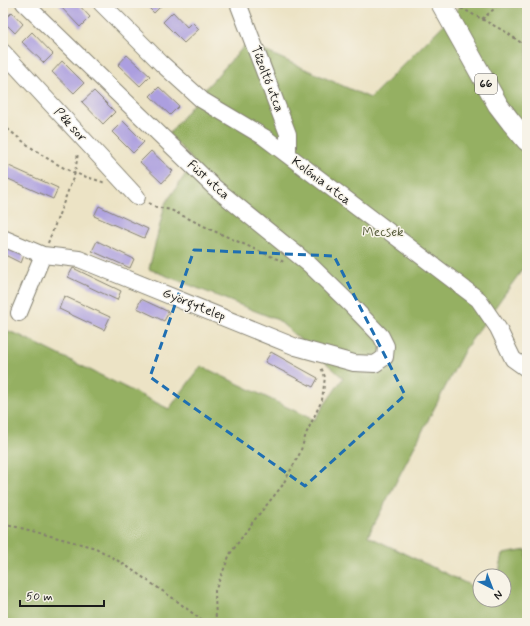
<svg xmlns="http://www.w3.org/2000/svg" width="530" height="626" font-family="Mynerve,sans-serif">
  <style>
    .forest { fill: #95b062; stroke: #58663f }
    .building { fill: #ac9fdf }
    .lines { fill: none; stroke-linecap: round; stroke-linejoin: round }
    .minor-casing { stroke: #848070; stroke-width: 18 }
    .major-casing { stroke: #848070; stroke-width: 22 }
    .path { stroke: #848070; stroke-width: 2; stroke-dasharray: 3 3; stroke-linecap: butt }
    .minor { stroke: #fff; stroke-width: 16 }
    .major { stroke: #fff; stroke-width: 20 }
    .marked { fill: none; stroke: #1f6fb2; stroke-width: 3; stroke-dasharray: 8 5; stroke-linejoin: round }
    .labels { text-anchor: middle; dominant-baseline: central; stroke-width: 3; stroke-linejoin: round; paint-order: stroke }
    .shield { fill: #f7f3e8; stroke: #5e5c59; stroke-width: 1 }
    .shield-label { font-size: 12px; font-weight: bold; fill: #1c1c1c }
    .street-label { font-size: 13px; fill: #1c1c1c; stroke: #f7f3e8 }
    .park-label { font-size: 13px; fill: #545a39; stroke: #f7f3e8 }
  </style>
  <rect width="100%" height="100%" fill="#f7f3e8"/>
  <filter id="ink" filterUnits="userSpaceOnUse"><feTurbulence type="fractalNoise" baseFrequency=".025" numOctaves="2"/><feDisplacementMap in="SourceGraphic" scale="8" xChannelSelector="R" yChannelSelector="G"/><feConvolveMatrix kernelMatrix="1 2 1 2 8 2 1 2 1" color-interpolation-filters="sRGB"/></filter>
  <filter id="wash" filterUnits="userSpaceOnUse"><feTurbulence type="fractalNoise" baseFrequency=".012" numOctaves="4" result="noise"/><feDisplacementMap in="SourceGraphic" scale="16" xChannelSelector="R" yChannelSelector="G"/><feGaussianBlur stdDeviation="0.9" result="paint"/><feColorMatrix in="noise" values="0 0 0 0 0 0 0 0 0 0 0 0 0 0 0 0 0 1.4 0 .05"/><feComposite in="paint" operator="in"/></filter>
  <g filter="url(#wash)">
    <rect width="100%" height="100%" fill="#ece3c5"/>
    <path class="forest" d="M462,3h65v260l-62,86 -97,187 112,54v10h24v-24h-6l5,-22 24,-4v73h-524v-294l18,7 148,73 32,-43 113,54 29,-42 -65,-58 -129,-51 16,-65 29,-42 -25,-28 36,-45 42,-46 123,55 84,-84z"/>
    <g id="blocks">
      <path class="building" d="M62,3h15l13,14 -10,10 -21,-22z
        M144,3h18l1,1 -9,9z
        M12,12l11,12 -8,9 -12,-12z
        M173,12l14,15 5,-5 7,7 -15,14 -21,-21z
        M32,32l21,22 -9,9 -22,-21z
        M127,55l23,21 -10,10 -22,-21z
        M62,61l22,22 -10,10 -22,-21z
        M159,87l20,19 -9,9 -20,-19z
        M94,91l21,21 -12,12 -21,-22z
        M123,121l21,21 -11,11 -21,-21z
        M151,151l22,20 -11,12 -22,-21z
        M9,166l49,22 -5,11 -49,-22z
        M99,206l49,23 -4,9 -50,-22z
        M97,241l37,18 -4,9 -38,-17z
        M3,243l22,10 -4,10 -18,-9z
        M73,268l48,23 -4,9 -49,-23z
        M64,296l46,21 -6,13 -45,-21z
        M141,299l28,13 -5,9 -27,-13z
        M271,352l47,26 -5,9 -48,-25z"/>
    </g>
  </g>
  <g filter="url(#ink)">
    <use href="#blocks" fill-opacity="0" stroke="#848070" stroke-width="1"/>
    <g class="lines">
      <defs>
        <path id="minor" d="M101,3l60,60 41,37 62,37 214,162 20,29 15,31 14,10
          M238,3l50,131v21
          M3,52l134,145
          M3,238l40,17 36,4 217,88 58,16 21,1 10,-7 1,-11 -5,-10 -30,-31 -41,-40 -96,-78 -190,-184
          M19,313l24,-58"/>
        <path id="major" d="M441,3l57,102 13,17 16,19"/>
      </defs>
      <use href="#minor" class="minor-casing"/>
      <use href="#major" class="major-casing"/>
      <path class="path" d="M461,8l45,24 21,15
        M482,19l12,-10 5,-6
        M3,125c21,18 46,37 72,48 10,4 20,6 30,10
        M149,203l7,4 15,3 43,21 70,31
        M48,243l27,-70 3,-20
        M3,525l14,2 79,21 29,17 52,36 28,22
        M216,623l-1,-32 15,-37 22,-31 30,-37 18,-33 6,-19 16,-34 3,-23 -4,-10"/>
      <use href="#minor" class="minor"/>
      <use href="#major" class="major"/>
    </g>
  </g>
  <path class="marked" d="M194,250l140,6 71,139 -100,91 -155,-109z"/>
  <g class="labels">
    <rect class="shield" x="475" y="74" width="22" height="20" rx="3"/>
    <g class="shield-label">
      <text x="486" y="84">66</text>
    </g>
    <g class="street-label">
      <text transform="translate(267 79) rotate(69)">Tűzoltó utca</text>
      <text transform="translate(70 125) rotate(47)">Pék sor</text>
      <text transform="translate(208 180) rotate(42)">Füst utca</text>
      <text transform="translate(321 181) rotate(37)">Kolónia utca</text>
      <text transform="translate(194 305) rotate(22)">Györgytelep</text>
    </g>
    <g class="park-label">
      <text x="383" y="232">Mecsek</text>
    </g>
  </g>
  <rect width="530" height="626" fill="none" stroke="#f7f3e8" stroke-width="16"/>
  <g transform="translate(492 588) rotate(138)"><circle r="19" fill="#f7f3e8" stroke="#9f9d96"/>
  <path d="M0-3L7 15L0 10L-7 15Z" fill="#1f6fb2"/>
  <text y="-6" font-size="11" font-weight="bold" text-anchor="middle" fill="#1c1c1c">N</text>
  </g>
  <path d="M20 600v6h84v-6" fill="none" stroke="#1c1c1c" stroke-width="2"/>
  <text x="26" y="600" font-size="12" fill="#1c1c1c" stroke="#f7f3e8" stroke-width="3" paint-order="stroke">50 m</text>
</svg>
